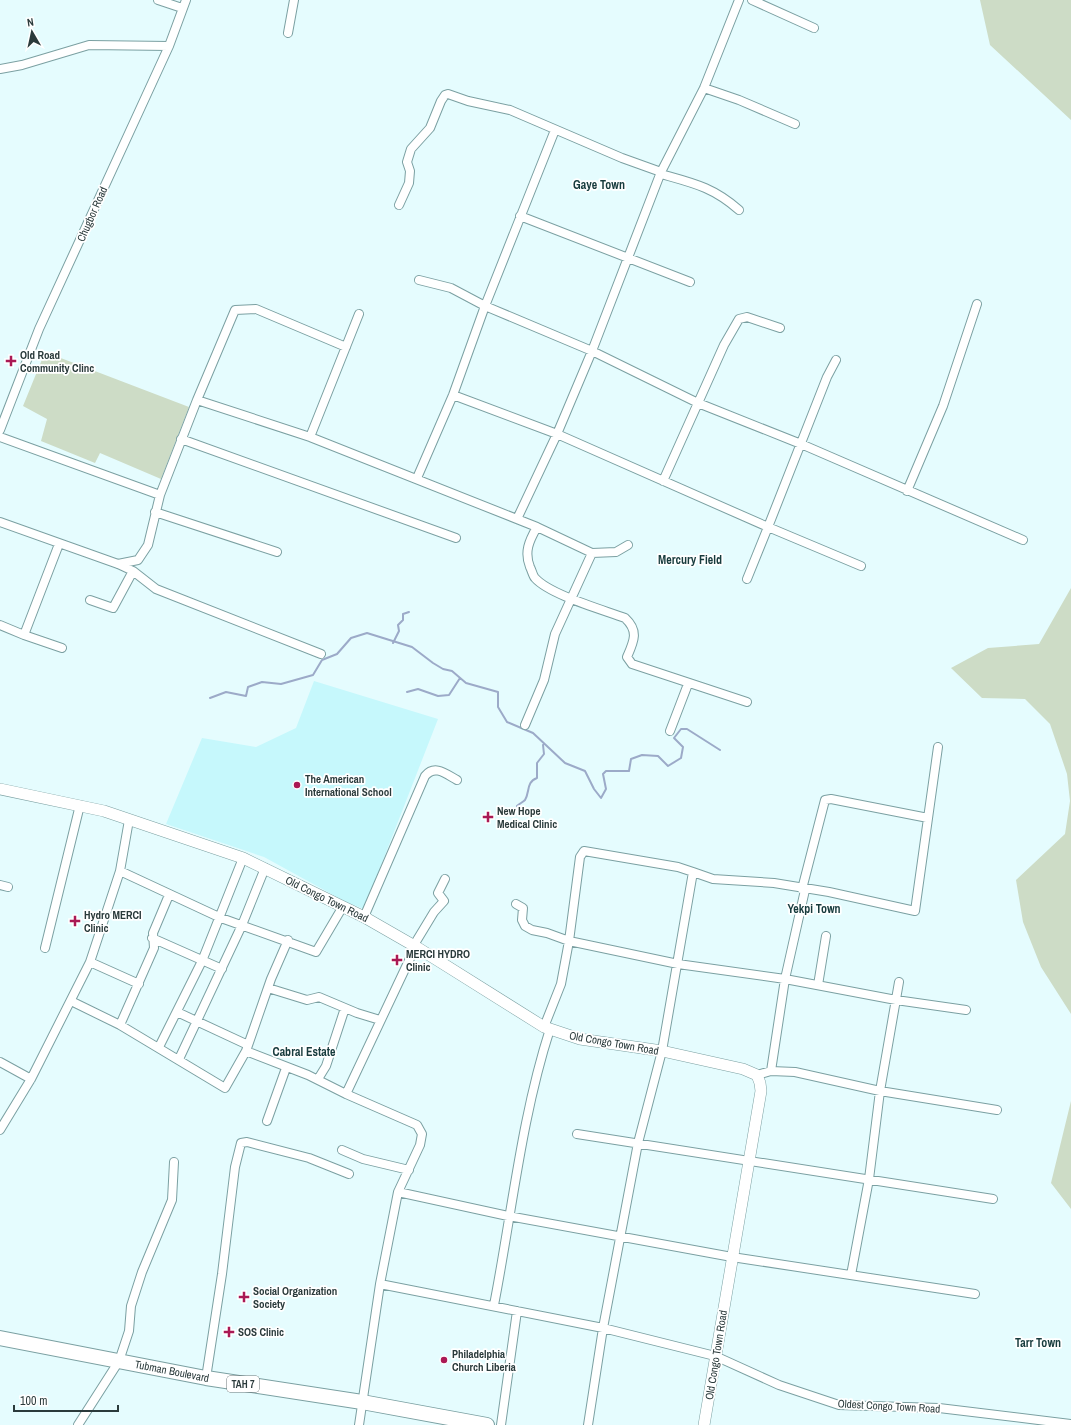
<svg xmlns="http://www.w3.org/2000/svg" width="1071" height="1425" font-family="'Archivo Narrow',sans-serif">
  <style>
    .built { fill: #c6f8fc }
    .green { fill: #cddcc6 }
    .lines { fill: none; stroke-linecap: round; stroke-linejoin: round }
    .stream { stroke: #9caac8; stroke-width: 2 }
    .street-casing { stroke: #7ba0a2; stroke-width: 10 }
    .secondary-casing { stroke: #7ba0a2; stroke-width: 12 }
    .highway-casing { stroke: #7ba0a2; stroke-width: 16 }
    .street { stroke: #fff; stroke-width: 8 }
    .secondary { stroke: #fff; stroke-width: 11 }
    .highway { stroke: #fff; stroke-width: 14 }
    .poi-dot { fill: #aa1954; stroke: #fff; stroke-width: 1.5 }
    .labels { text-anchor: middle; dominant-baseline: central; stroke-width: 3.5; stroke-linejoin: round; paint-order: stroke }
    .shield { fill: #fff; stroke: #6a7576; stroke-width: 1 }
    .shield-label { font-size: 10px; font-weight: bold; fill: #2a3a3b }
    .street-label { font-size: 11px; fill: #2a3a3b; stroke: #fff }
    .poi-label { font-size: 11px; font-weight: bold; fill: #2a3a3b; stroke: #fff; text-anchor: start }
    .neighbourhood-label { font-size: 12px; font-weight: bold; fill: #173b3d; stroke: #fff }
  </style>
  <rect width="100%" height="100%" fill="#e5fcfe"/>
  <path class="built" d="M314,681l124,38 -74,190 -18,-7 -82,-45 -98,-33 36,-86 54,9 40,-19z"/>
  <path class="green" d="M980,0h91v120l-81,-75z
    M45,352l144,55 -28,72 -61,-26 -5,10 -54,-22 6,-22 -24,-13z
    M1071,588v426l-30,-47 -18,-45 -7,-42 49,-46 5,-33 -3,-27 -17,-50 -25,-25 -43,-1 -31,-30 37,-20 51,-4z
    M1071,1101v108l-20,-26z"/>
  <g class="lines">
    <path class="stream" d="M393,643l6,-12 -1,-6 5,-5v-6l6,-2
      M407,692l11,-3 20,7 11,-1 11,-17
      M210,698l16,-6 20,4 2,-9 14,-5 19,2 32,-9 9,-15 15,-6 14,-16 16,-5 45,14 21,16 10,6 9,2 14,12 32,9v15l9,15 26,11 32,30 20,8 9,18 7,9 5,-9 -3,-15 3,-3h23l2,-12 11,-4 16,1 10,10 13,-8 2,-11 -9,-9 7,-9h6l33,21
      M517,806c2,-2 6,-4 8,-6 5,-8 1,-18 12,-22v-15l7,-9 -1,-9"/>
    <defs>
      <path id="street" d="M158,0l24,8
        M752,0l62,28
        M288,33l6,-33
        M0,69l22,-4 67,-20 80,1
        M704,88l35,12 56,24
        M661,174c32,9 52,13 78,36
        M399,205l10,-22 1,-12 -3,-9 4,-13 19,-21 11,-27 4,-6 3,-1 20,7 42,9 112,48 39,14
        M520,216l170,66
        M419,280l32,8 34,18 107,45 106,52 103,41 222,96
        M836,360l-9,17 -59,150 93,39
        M453,395l104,39 211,93 -21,52
        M197,400l113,37 227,90c-8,14 -13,25 -7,40 2,4 3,9 5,11 15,17 69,32 90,40 14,13 9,23 2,39l5,7 115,38
        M0,430l39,-101 130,-283 17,-46
        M0,437l160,58
        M310,437l49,-123
        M181,439l275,99
        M417,478l36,-83 32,-89 70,-176
        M663,481l61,-136 15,-26 8,-2 33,11
        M907,491l36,-85 34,-102
        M155,512l122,40
        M517,519l40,-85 35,-83 69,-179 43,-84 35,-88
        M0,522l118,42 15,7 23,18 165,65
        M537,527l55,26 24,-1 12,-7
        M59,544l-35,91 38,13
        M118,564l20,-4 10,-15 12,-50 37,-95 38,-90 21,-1 90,38
        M90,600l23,8 20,-37
        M0,625l24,10
        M525,725l19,-45 11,-46 37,-81
        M670,731l18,-47
        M120,871l101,47 95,34 26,-44
        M693,872l20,7 61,4 55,9 86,19 23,-164
        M0,885l8,2
        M802,889l23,-89 6,-1 97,19
        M516,904l7,4 -1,12 3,6 7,4 15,3 22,8 109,23 107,15 111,21 70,10
        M364,917l61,-141c10,-12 21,-2 32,4
        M152,938l70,31
        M414,945l20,-33 10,-11 -6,-8 7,-14
        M45,948l35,-143
        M90,962l49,22
        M818,985l8,-49
        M268,988l39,12 12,-3 38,16 23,7
        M71,1001l49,24 105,63 21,-37 25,-72 17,-39
        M177,1012l71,33
        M120,1025l34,-77 -1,-15 16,-38
        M544,1027l17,-43 8,-43 11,-84 4,-6 94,16 15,5 -31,179 -24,92 -35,185 -15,97
        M159,1047l43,-86 41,-103
        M246,1051l62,24 38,19
        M179,1059l63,-134 23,-57
        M0,1062l31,17
        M771,1071l14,-92 20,-89
        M757,1075l14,-4 24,1 85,19 117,19
        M318,1079l8,-13 19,-58
        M267,1121l19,-53
        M0,1130l31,-51 59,-117 30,-91 9,-51
        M577,1134l416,65
        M342,1150l21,9 46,11
        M398,1192l110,24 224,41 243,37
        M851,1275l18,-96 11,-88 19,-109
        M380,1284l223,44 112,28 64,29 60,20 100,3 132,16
        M494,1305c18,-92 27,-186 56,-276
        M206,1378l16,-104 13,-107 6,-24 6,-1 62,16 40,16
        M78,1425l41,-64 10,-30 2,-25 11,-34 30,-72 2,-38
        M359,1425l21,-141 18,-92 22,-47 2,-11 -5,-9 -71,-31 67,-142 5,-4
        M501,1425l16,-114"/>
      <path id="secondary" d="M0,789l104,22 139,47 121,59 54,31 126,79 36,12 82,12 81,18 14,6 3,8 1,8 -57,334"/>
      <path id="highway" d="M0,1338l206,40 156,24 125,23"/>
    </defs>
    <use href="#street" class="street-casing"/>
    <use href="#secondary" class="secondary-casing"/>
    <use href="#highway" class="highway-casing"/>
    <use href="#street" class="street"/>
    <use href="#secondary" class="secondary"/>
    <use href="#highway" class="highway"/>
  </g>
  <g class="poi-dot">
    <path d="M9 355h4v4h4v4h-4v4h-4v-4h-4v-4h4z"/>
    <circle cx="297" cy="785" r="4"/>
    <path d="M486 811h4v4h4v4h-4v4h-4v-4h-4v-4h4z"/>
    <path d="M73 915h4v4h4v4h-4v4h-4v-4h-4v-4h4z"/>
    <path d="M395 954h4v4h4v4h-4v4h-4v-4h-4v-4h4z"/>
    <path d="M242 1291h4v4h4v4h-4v4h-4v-4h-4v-4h4z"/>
    <path d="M227 1326h4v4h4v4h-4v4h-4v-4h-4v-4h4z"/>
    <circle cx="444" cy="1360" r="4"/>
  </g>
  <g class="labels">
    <rect class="shield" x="227" y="1376" width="32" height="16" rx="3"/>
    <g class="shield-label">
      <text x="243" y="1384">TAH 7</text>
    </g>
    <g class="street-label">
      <text transform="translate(92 214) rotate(-66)">Chugbor Road</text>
      <text transform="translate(327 899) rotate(26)">Old Congo Town Road</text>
      <text transform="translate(614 1043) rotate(10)">Old Congo Town Road</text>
      <text transform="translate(716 1355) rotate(-81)">Old Congo Town Road</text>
      <text transform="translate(172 1371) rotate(11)">Tubman Boulevard</text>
      <text transform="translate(889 1406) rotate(3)">Oldest Congo Town Road</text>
    </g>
    <g class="poi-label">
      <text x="20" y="355">Old Road<tspan x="20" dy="13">Community Clinc</tspan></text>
      <text x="305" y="779">The American<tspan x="305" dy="13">International School</tspan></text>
      <text x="497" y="811">New Hope<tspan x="497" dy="13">Medical Clinic</tspan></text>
      <text x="84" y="915">Hydro MERCI<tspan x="84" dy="13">Clinic</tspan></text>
      <text x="406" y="954">MERCI HYDRO<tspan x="406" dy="13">Clinic</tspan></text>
      <text x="253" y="1291">Social Organization<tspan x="253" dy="13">Society</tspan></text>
      <text x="238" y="1332">SOS Clinic</text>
      <text x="452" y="1354">Philadelphia<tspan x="452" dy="13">Church Liberia</tspan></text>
    </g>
    <g class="neighbourhood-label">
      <text x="599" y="185">Gaye Town</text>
      <text x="690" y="560">Mercury Field</text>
      <text x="814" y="909">Yekpi Town</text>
      <text x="304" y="1052">Cabral Estate</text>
      <text x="1038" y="1343">Tarr Town</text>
    </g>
  </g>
  <g transform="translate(32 32) rotate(351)" stroke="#ffffff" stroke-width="3" paint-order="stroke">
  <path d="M0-3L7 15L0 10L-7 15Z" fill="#2a3a3b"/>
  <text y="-6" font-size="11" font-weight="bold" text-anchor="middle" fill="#2a3a3b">N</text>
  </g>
  <path d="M14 1405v6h104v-6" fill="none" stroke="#2a3a3b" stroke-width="2"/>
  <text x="20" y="1405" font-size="12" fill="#2a3a3b" stroke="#ffffff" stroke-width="3" paint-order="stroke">100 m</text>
</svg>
